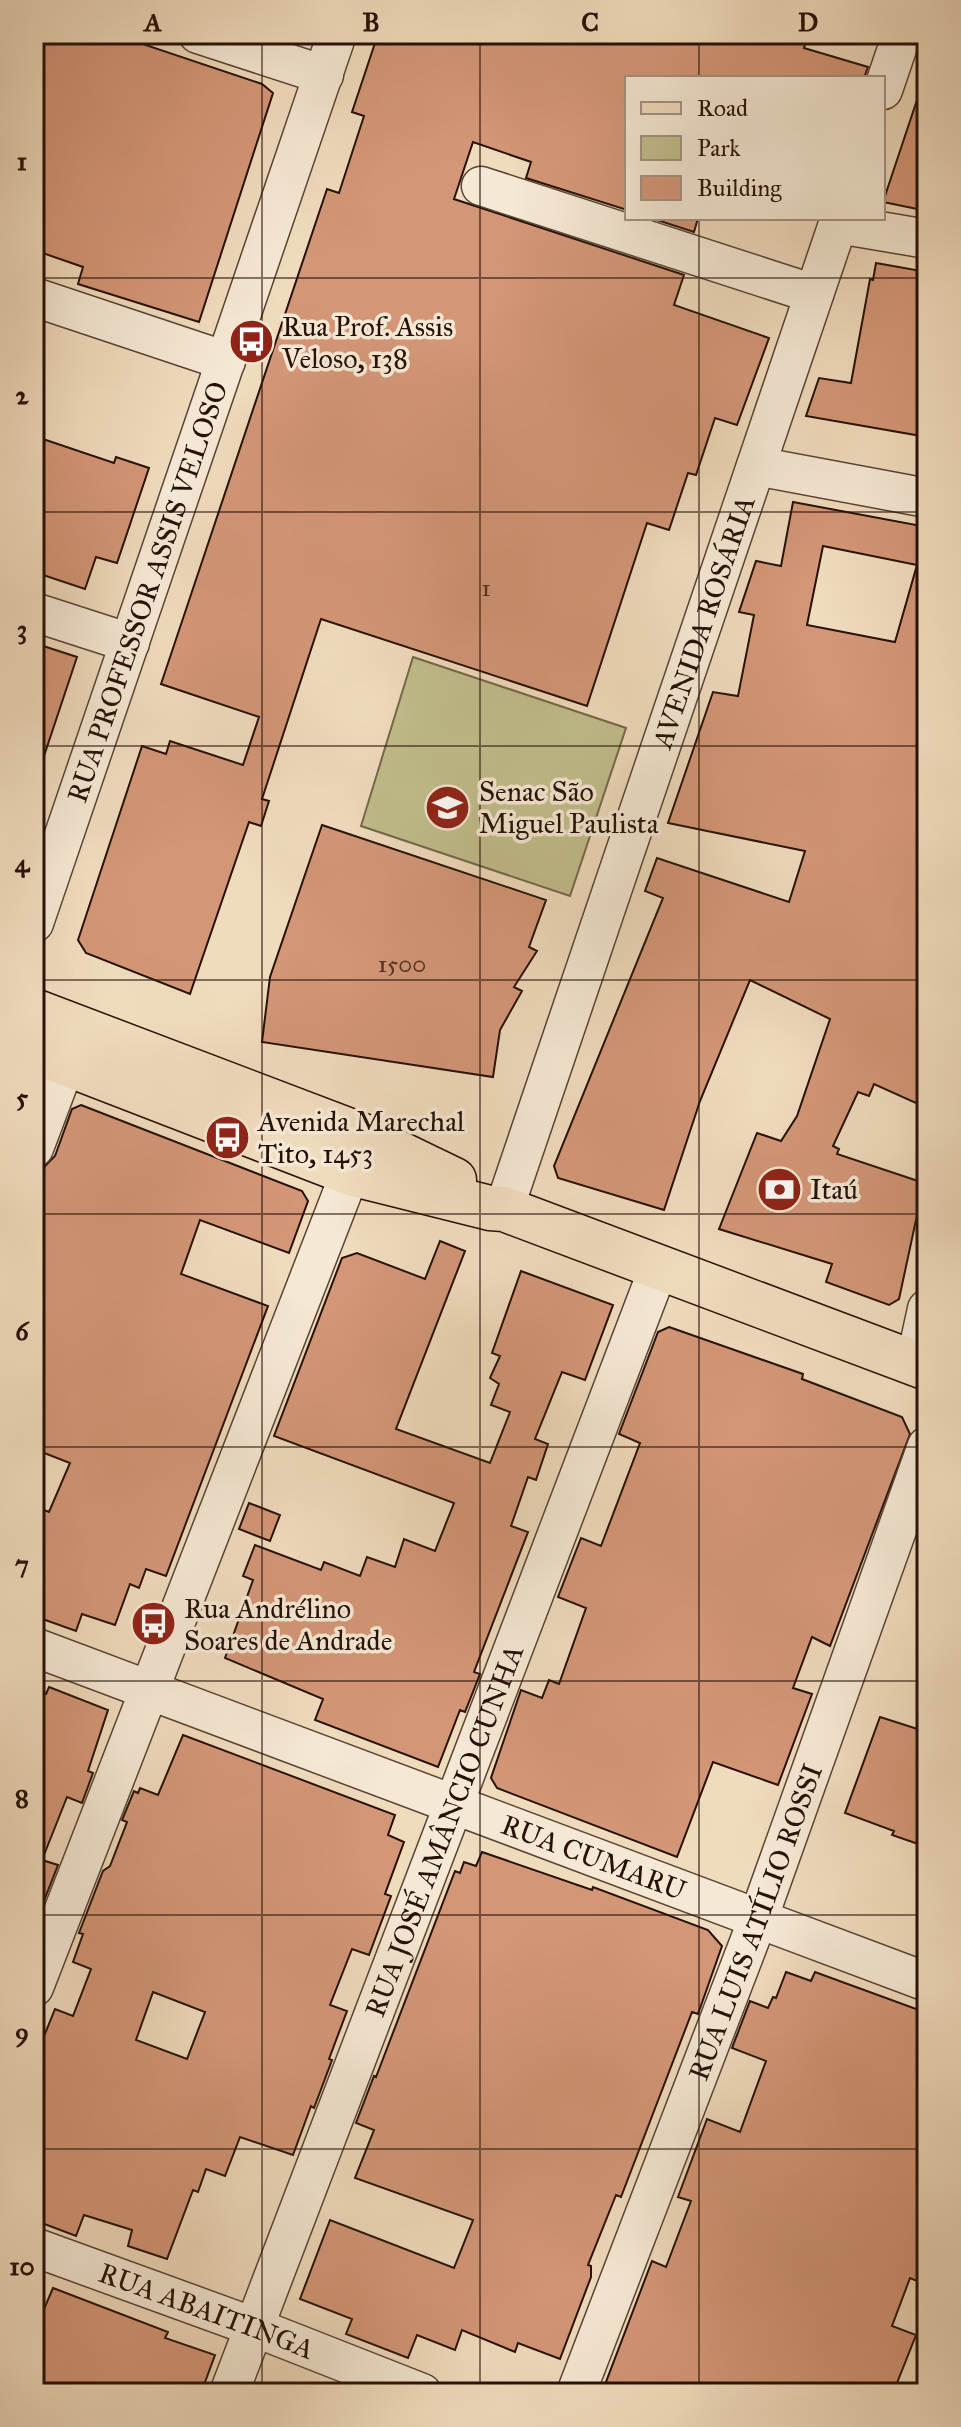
<svg xmlns="http://www.w3.org/2000/svg" width="961" height="2427" font-family="'IM FELL Great Primer',serif">
  <style>
    .green { fill: #c1be8c; stroke: #74684a; stroke-width: 2 }
    .building { fill: #d39677; stroke: #261107; stroke-width: 2; fill-rule: evenodd }
    .lines { fill: none; stroke-linecap: round; stroke-linejoin: round }
    .minor-casing { stroke: #584434; stroke-width: 41 }
    .primary-casing { stroke: #261107; stroke-width: 47 }
    .minor { stroke: #f5e8d4; stroke-width: 38 }
    .primary { stroke: #f0dbbd; stroke-width: 44 }
    .grid { fill: none; stroke: #261107; stroke-width: 2; stroke-opacity: 0.55 }
    .labels { text-anchor: middle; dominant-baseline: central; stroke-width: 7; stroke-linejoin: round; paint-order: stroke }
    .number-label { font-size: 24px; fill: #513223 }
    .poi-label { font-size: 28px; fill: #261107; stroke: #f5e8d4; text-anchor: start }
    .street-label { font-size: 28px; fill: #261107; stroke: #f5e8d4 }
    .neatline { fill: none; stroke: #261107; stroke-width: 3 }
    .grid-label { font-size: 26px; text-anchor: middle; font-weight: bold; fill: #261107 }
  </style>
  <rect width="100%" height="100%" fill="#f0dbbd"/>
  <filter id="stains"><feTurbulence type="fractalNoise" baseFrequency=".0025" numOctaves="4"/><feColorMatrix values="0 0 0 0 .2 0 0 0 0 .09 0 0 0 0 .02 0 0 0 .5 -.17"/></filter>
  <radialGradient id="worn" r=".72"><stop offset=".6" stop-color="#630" stop-opacity="0"/><stop offset="1" stop-color="#630" stop-opacity=".3"/></radialGradient>
  <path class="green" d="M413,657l213,71 -56,168 -209,-70z"/>
  <path class="building" d="M34,34h79l149,50 11,9 -74,229 -121,-38 5,-17 -49,-17z
    M378,34h430l-4,14 64,19 -4,11h-237v132l-101,-32 5,-16 -58,-20 -19,57 230,76 -10,30 95,33 -32,87 -22,-7 -19,57 -8,-2 -19,57 -22,-7 -60,183 -266,-87 -59,180 7,2 -8,25 -12,-4 -59,172 -104,-41 -8,-13 64,-194 24,8 4,-13 73,24 16,-48 -98,-33 166,-495 12,4 25,-77 -12,-4z
    M923,82l4,1v128l-44,-9z
    M651,218h47l-4,14z
    M876,263l51,9v165l-121,-21 13,-38 32,5 19,-104 3,1z
    M34,436l80,27 2,-6 33,11 -32,95 -21,-6 -11,32 -51,-17z
    M793,502l134,25v581l-53,-24 -5,12 -11,-4 -25,54 6,3 -2,5 87,29 -25,116 -10,6 -63,-23 6,-18 -113,-35 38,-96 24,8 16,-25 33,-97 -80,-39 -50,121 -36,109 -106,-32 -4,-12 109,-268 -18,-7 12,-33 132,44 16,-51 -137,-28 45,-131 25,4 16,-81 -15,-3 17,-51 25,5zM823,546l94,19 -22,77 -88,-17z
    M34,643l43,14 -38,114 -5,-1z
    M322,825l224,75 -17,47 8,4 -23,36 8,4 -22,39 -7,47 -231,-35 8,-65z
    M81,1105l221,86 6,10 -19,52 -89,-33 -19,54 87,32 -102,270 -20,-7 -7,19 -9,-4 -15,41 -33,-11 -6,17 -42,-15v-110l15,6 21,-49 -36,-14v-251l11,-32 10,-10 17,-47z
    M440,1241l25,10 -69,178 94,34 20,-51 -19,-7 8,-21 -9,-6 10,-22 -8,-3 29,-82 92,34 -28,75 -23,-8 -27,67 13,5 -12,36 -8,-3 -17,49 17,6 -54,140 6,2 -15,38 -5,-2 -22,57 -123,-47 8,-21 -98,-41 28,-78 -10,-4 12,-31 66,25 3,-8 36,14 7,-19 28,10 9,-28 31,12 19,-48 -180,-67 68,-178 15,-5 68,26z
    M669,1327l134,47 -1,5 100,38 8,17 -80,212 -18,-9 -19,51 19,6 -34,91 -65,-23 -36,95 -180,-69 -6,-10 30,-88 21,8 7,-18 10,4 27,-76 -28,-11 23,-59 20,8 39,-103 -21,-9 39,-102z
    M249,1503l31,12 -10,26 -31,-12z
    M49,1687l59,23 -20,61 5,2 -11,30 -15,-6 -25,63 16,5 -20,51 -4,-1v-225l12,4z
    M880,1717l47,15v115l-35,-12 2,-4 -49,-18z
    M183,1735l212,80 -7,20 16,7 -19,52 6,2 -22,59 -17,-6 -22,56 17,6 -18,48 3,1 -18,48 -3,-2 -18,49 -53,-18 -15,39 -19,-7 -8,23 -5,-2 -26,69 -39,-13 4,-16 -48,-15 -8,21 -42,-16v-159l21,-52 18,7 18,-47 -18,-7 10,-28 -4,-1 24,-62 7,-5 17,-44 -5,-2 12,-29 4,2 2,-5 18,7zM153,1992l52,20 -18,47 -51,-19z
    M482,1852l110,38 1,-3 115,43 14,16 -24,68 -6,-2 -71,185 -5,-2 -28,70 3,1v11l-31,82 -42,-16 -3,9 -53,-22 -7,20 -38,-15 -9,23 -62,-24 6,-15 -52,-20 30,-79 124,48 19,-48 -118,-42 19,-48 -18,-7 18,-47 2,1 79,-206 5,2 4,-11 12,4z
    M786,1972l25,9 4,-9 112,41v272l-17,-7 -18,48 24,9 -23,58h-256l-31,-11 46,-121 14,6 25,-66 -13,-4 29,-78 33,13 26,-71 -34,-13 18,-47 18,7 5,-11 3,1z
    M53,2288l115,44 -3,6 50,17 -14,38h-167v-61z"/>
  <g class="lines">
    <defs>
      <g id="minor">
        <path d="M198,34l126,41"/>
        <path d="M883,90l19,-56"/>
        <path d="M481,186l333,108"/>
        <path d="M838,224l89,15"/>
        <path d="M34,297l192,64"/>
        <path d="M756,466l171,32"/>
        <path d="M34,612l96,31"/>
        <path id="s1" d="M34,923l303,-889"/>
        <path d="M34,1148l32,-85"/>
        <path id="s2" d="M504,1209l336,-991"/>
        <path d="M915,1364l12,-55"/>
        <path id="s3" d="M34,1647l893,335"/>
        <path d="M34,1987l316,-814"/>
        <path id="s4" d="M34,2247l220,80 168,66"/>
        <path id="s5" d="M229,2393l430,-1126"/>
        <path id="s6" d="M576,2393l182,-474 169,-473"/>
      </g>
      <path id="primary" d="M34,1011l329,125 91,44
        M34,1051l316,122 140,35 14,1 423,159"/>
    </defs>
    <use href="#minor" class="minor-casing"/>
    <use href="#primary" class="primary-casing"/>
    <use href="#minor" class="minor"/>
    <use href="#primary" class="primary"/>
  </g>
  <path class="grid" d="M262,34v2359M480,34v2359M699,34v44M699,218v2175M34,278h893M34,512h893M34,746h893M34,980h893M34,1214h893M34,1447h893M34,1681h893M34,1915h893M34,2149h893"/>
  <defs>
    <symbol id="bus-disc" viewBox="-11 -11 22 22"><circle r="9.5" fill="#8f2418" stroke="#f5e8d4"/><path d="M-5-6H5V4H4V6H2V4H-2V6H-4V4H-5ZM-3.5-4V0h7V-4ZM-3.5 1.2v1.5H-2V1.2ZM2 1.2v1.5H3.5V1.2Z" fill="#fff"/></symbol>
    <symbol id="school-disc" viewBox="-11 -11 22 22"><circle r="9.5" fill="#8f2418" stroke="#f5e8d4"/><path d="M0-5L7-2L0 1L-7-2ZM-4 1L0 2.5L4 1V4Q0 6-4 4Z" fill="#fff"/></symbol>
    <symbol id="bank-disc" viewBox="-11 -11 22 22"><circle r="9.5" fill="#8f2418" stroke="#f5e8d4"/><path d="M-6-4H6V4H-6ZM0-2.3a2.3 2.3 0 1 0 0 4.6a2.3 2.3 0 1 0 0-4.6Z" fill="#fff"/></symbol>
  </defs>
  <g fill-rule="evenodd">
    <use href="#bus-disc" x="226" y="316" width="51" height="51"/>
    <use href="#school-disc" x="422" y="782" width="51" height="51"/>
    <use href="#bus-disc" x="202" y="1112" width="51" height="51"/>
    <use href="#bank-disc" x="754" y="1164" width="51" height="51"/>
    <use href="#bus-disc" x="128" y="1598" width="51" height="51"/>
  </g>
  <g class="labels">
    <g class="number-label">
      <text x="486" y="588">1</text>
      <text x="402" y="964">1500</text>
    </g>
    <g class="poi-label">
      <text x="282" y="326">Rua Prof. Assis<tspan x="282" dy="32">Veloso, 138</tspan></text>
      <text x="479" y="791">Senac São<tspan x="479" dy="32">Miguel Paulista</tspan></text>
      <text x="258" y="1121">Avenida Marechal<tspan x="258" dy="32">Tito, 1453</tspan></text>
      <text x="810" y="1189">Itaú</text>
      <text x="184" y="1608">Rua Andrélino<tspan x="184" dy="32">Soares de Andrade</tspan></text>
    </g>
    <g class="street-label">
      <text stroke="none"><textPath href="#s1" startOffset="350">RUA PROFESSOR ASSIS VELOSO</textPath></text>
      <text stroke="none"><textPath href="#s2" startOffset="620">AVENIDA ROSÁRIA</textPath></text>
      <text stroke="none"><textPath href="#s5" startOffset="602">RUA JOSÉ AMÂNCIO CUNHA</textPath></text>
      <text stroke="none"><textPath href="#s3" startOffset="598">RUA CUMARU</textPath></text>
      <text stroke="none"><textPath href="#s6" startOffset="504">RUA LUIS ATÍLIO ROSSI</textPath></text>
      <text stroke="none"><textPath href="#s4" startOffset="184">RUA ABAITINGA</textPath></text>
    </g>
  </g>
  <rect width="961" height="2427" fill="none" stroke="#f0dbbd" stroke-width="88"/>
  <rect x="625" y="76" width="260" height="144" fill="#f5e8d4" stroke="#a29282" stroke-width="2"/>
  <rect x="641" y="102" width="40" height="12" fill="#f0dbbd" stroke="#a29282" stroke-width="2"/>
  <text x="697" y="116" font-size="24" fill="#261107">Road</text>
  <rect x="641" y="136" width="40" height="24" fill="#c1be8c" stroke="#a29282" stroke-width="2"/>
  <text x="697" y="156" font-size="24" fill="#261107">Park</text>
  <rect x="641" y="176" width="40" height="24" fill="#d39677" stroke="#a29282" stroke-width="2"/>
  <text x="697" y="196" font-size="24" fill="#261107">Building</text>
  <rect x="44" y="44" width="873" height="2339" class="neatline"/>
  <g class="grid-label">
    <text x="153" y="31">A</text>
    <text x="371" y="31">B</text>
    <text x="590" y="31">C</text>
    <text x="808" y="31">D</text>
    <text x="22" y="170">1</text>
    <text x="22" y="404">2</text>
    <text x="22" y="638">3</text>
    <text x="22" y="872">4</text>
    <text x="22" y="1106">5</text>
    <text x="22" y="1340">6</text>
    <text x="22" y="1573">7</text>
    <text x="22" y="1807">8</text>
    <text x="22" y="2041">9</text>
    <text x="22" y="2275">10</text>
  </g>
  <rect width="100%" height="100%" filter="url(#stains)"/>
  <rect width="100%" height="100%" fill="url(#worn)"/>
</svg>
